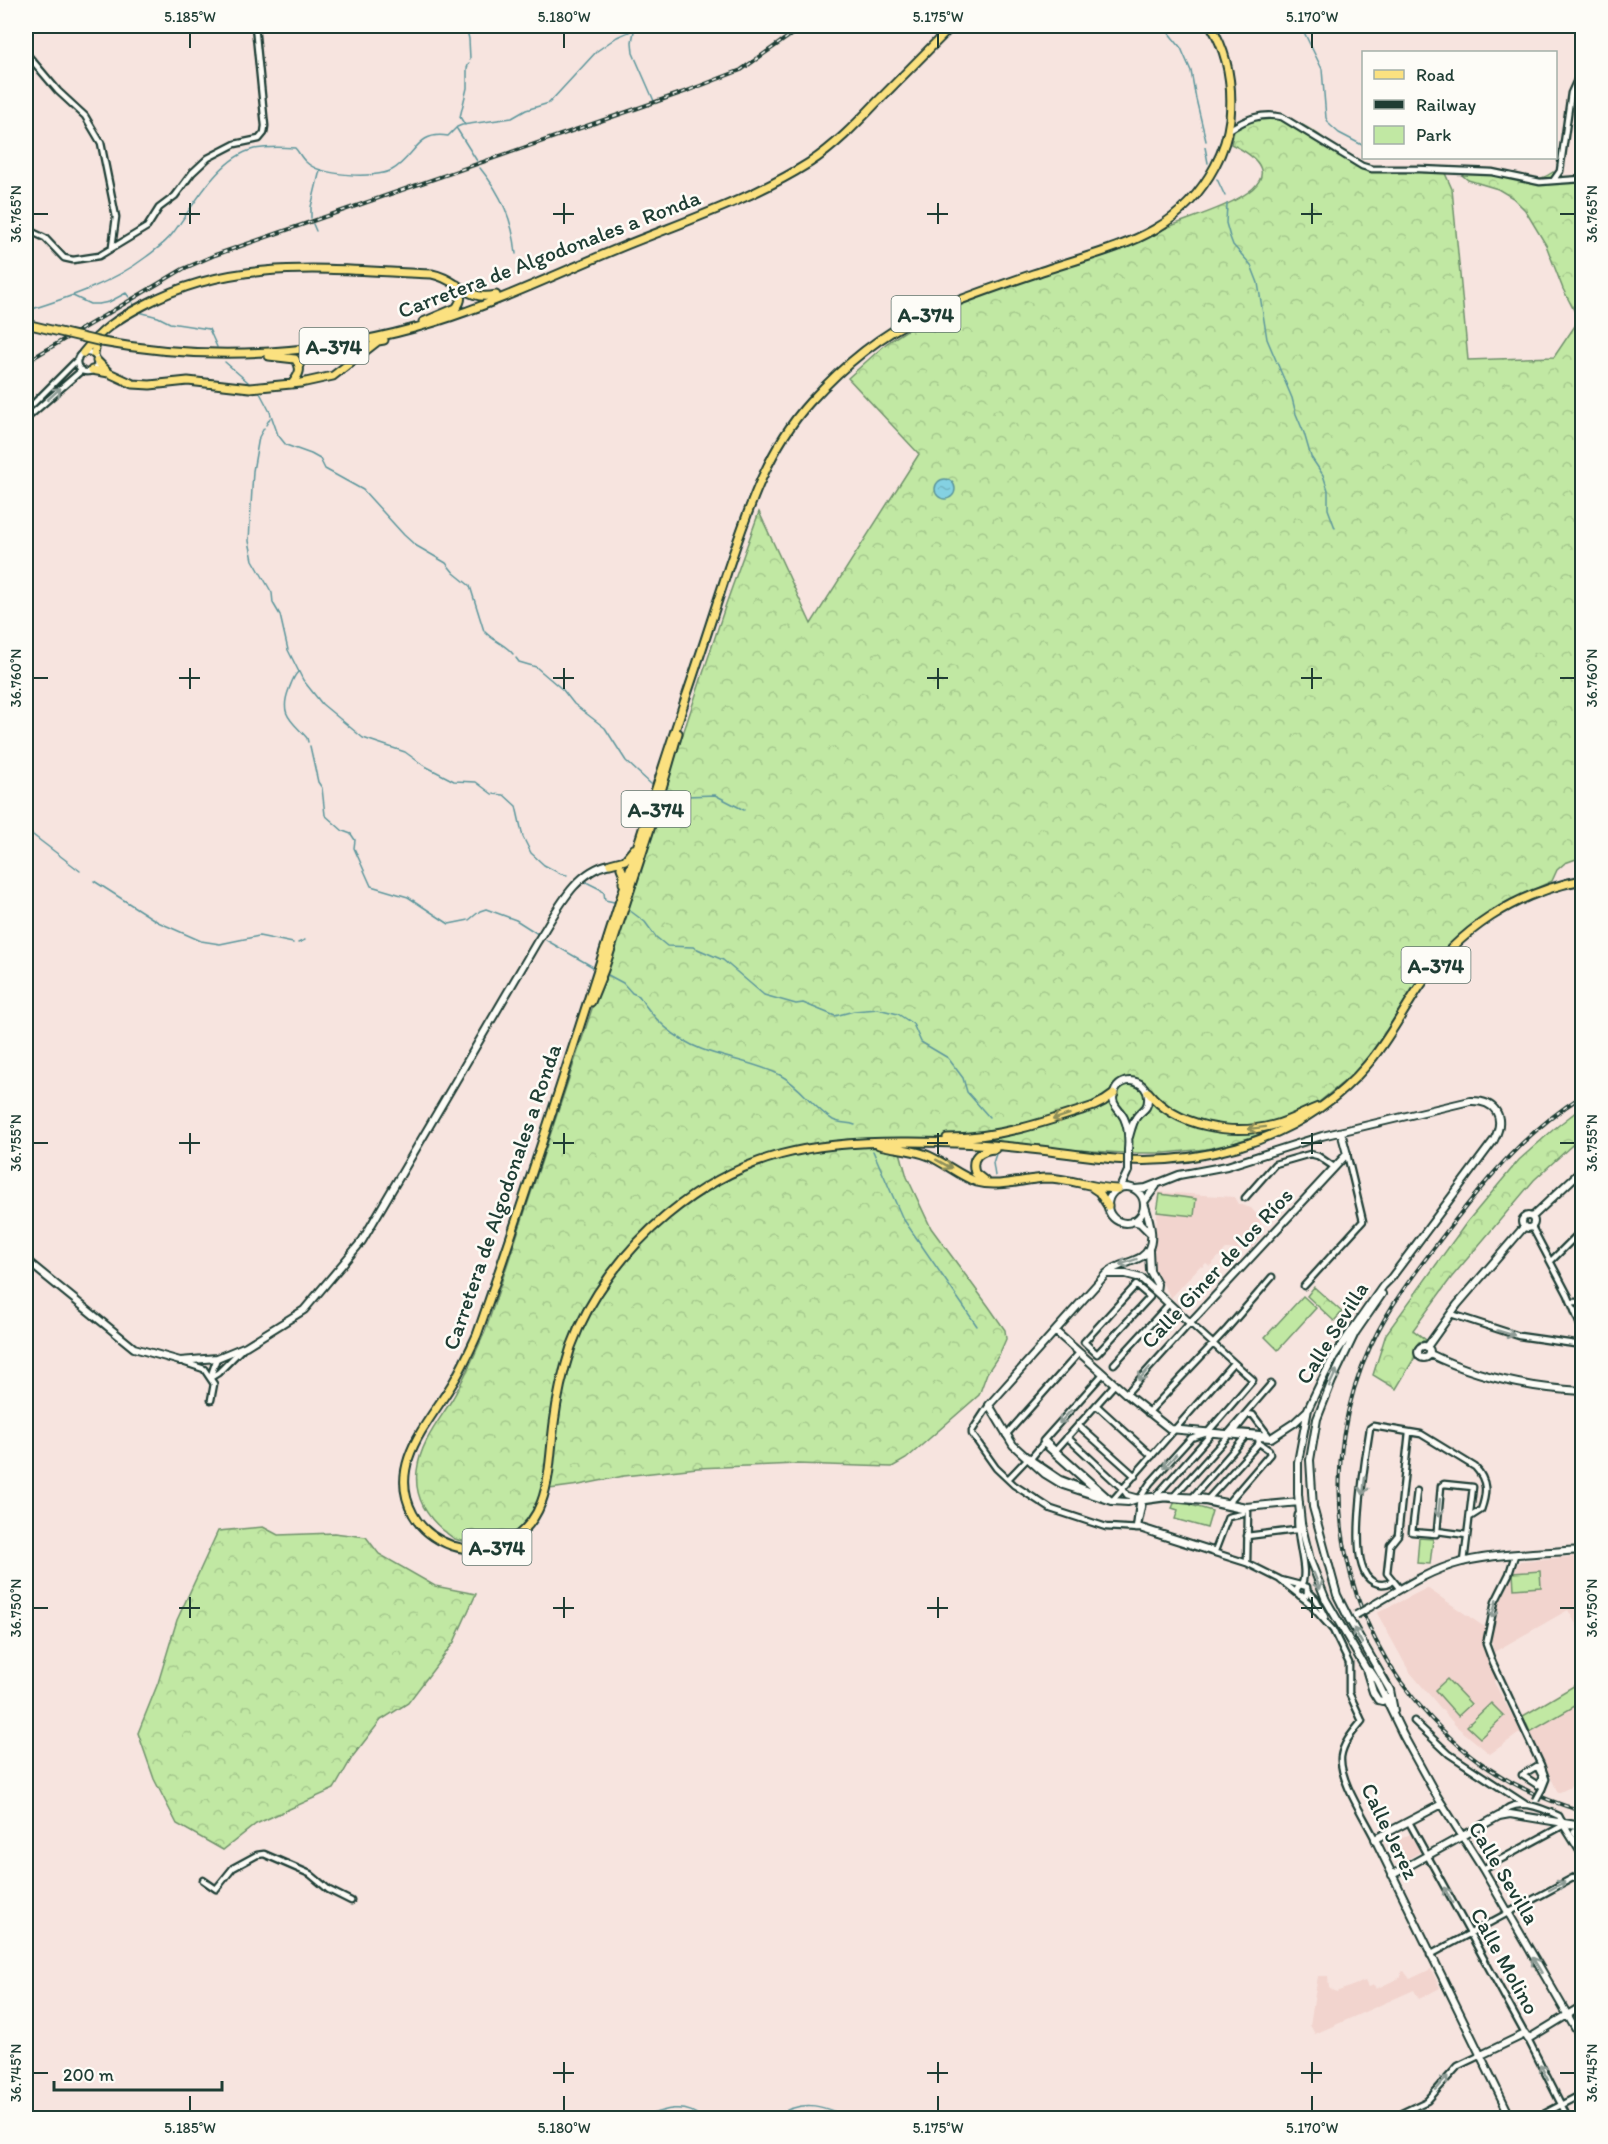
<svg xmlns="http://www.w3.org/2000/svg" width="1608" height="2144" font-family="Itim,sans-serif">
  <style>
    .built { fill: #f2d4ce }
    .green { fill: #c1e8a3; stroke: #70926c; stroke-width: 1.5 }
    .forest { fill: url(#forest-crowns); stroke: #70926c; stroke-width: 1.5 }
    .water { fill: url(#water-ripples); stroke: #5c969c; stroke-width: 1.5 }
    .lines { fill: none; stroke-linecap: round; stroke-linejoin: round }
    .stream { stroke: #5c969c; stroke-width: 1.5 }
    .street-casing { stroke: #1f3d34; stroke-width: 9 }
    .secondary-casing { stroke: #1f3d34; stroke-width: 10 }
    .primary-casing { stroke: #1f3d34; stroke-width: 11 }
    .street { stroke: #fdfcf7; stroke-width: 4.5 }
    .secondary { stroke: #fdfcf7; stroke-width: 6 }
    .primary { stroke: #fbe180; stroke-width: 7 }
    .rail-casing { stroke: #1f3d34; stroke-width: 4 }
    .rail { stroke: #fdfcf7; stroke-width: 1.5; stroke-dasharray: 4.5; stroke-linecap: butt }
    .street-bridge-casing { stroke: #1f3d34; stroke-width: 9; stroke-linecap: butt }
    .secondary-bridge-casing { stroke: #1f3d34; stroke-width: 10; stroke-linecap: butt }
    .primary-bridge-casing { stroke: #1f3d34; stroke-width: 11; stroke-linecap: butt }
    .street-bridge { stroke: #fdfcf7; stroke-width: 4.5 }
    .secondary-bridge { stroke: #fdfcf7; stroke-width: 6 }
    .primary-bridge { stroke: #fbe180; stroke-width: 7 }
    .oneway { stroke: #8e9c96 }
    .oneway2 { stroke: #8d8f5a }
    .ticks { fill: none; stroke: #1f3d34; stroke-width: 2 }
    .labels { text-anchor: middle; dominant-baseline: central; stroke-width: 5; stroke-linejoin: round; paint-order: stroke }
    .shield { fill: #fdfcf7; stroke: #62766e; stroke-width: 1.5 }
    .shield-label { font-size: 21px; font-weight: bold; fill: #1f3d34 }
    .street-label { font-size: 22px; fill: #1f3d34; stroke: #fdfcf7 }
    .neatline { fill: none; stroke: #1f3d34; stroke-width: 2 }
    .ticks-label { font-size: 15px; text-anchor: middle; fill: #1f3d34 }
  </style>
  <defs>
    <pattern id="forest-crowns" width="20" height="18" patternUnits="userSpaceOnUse" patternTransform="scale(1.5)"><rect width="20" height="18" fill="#c1e8a3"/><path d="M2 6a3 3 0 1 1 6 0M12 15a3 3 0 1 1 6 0" fill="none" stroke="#a5c88d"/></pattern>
    <pattern id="water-ripples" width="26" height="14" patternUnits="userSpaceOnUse" patternTransform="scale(1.5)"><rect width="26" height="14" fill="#84d1e2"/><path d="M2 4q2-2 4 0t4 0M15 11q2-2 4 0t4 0" fill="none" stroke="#72b4c2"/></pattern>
  </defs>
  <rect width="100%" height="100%" fill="#f7e4df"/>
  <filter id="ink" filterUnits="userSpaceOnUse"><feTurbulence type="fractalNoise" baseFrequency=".0167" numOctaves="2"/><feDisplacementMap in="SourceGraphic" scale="12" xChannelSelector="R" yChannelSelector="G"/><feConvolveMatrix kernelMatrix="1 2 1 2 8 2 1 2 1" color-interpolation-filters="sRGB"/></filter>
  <g filter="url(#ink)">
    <path class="built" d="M1159,1192l75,5 4,7 13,4 9,10 1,15 -2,6 -10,11 -23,-1 -16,17 -4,-3 -4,4 -2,-1 -29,32 -18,-31z
      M1582,1556v79l-14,-25 -74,42 -3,-13 7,-37 20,-38 2,-3z
      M1427,1588l59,40 -4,18 14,33 -2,3 27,50 -31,22 -34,-28 -47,-55 -32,-58z
      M1577,1683l5,9 -3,3 3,8v86l-3,-6 -21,10 -36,-78z
      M1410,1834l10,18 -14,8 -11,-18z
      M1431,1969l9,19 -21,11 -5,-9 -99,44 -5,-9 8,-49h10l1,11 7,5 29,-11 3,6 6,-2 2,4 25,-12v-5l3,-1 6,8z"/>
    <path class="green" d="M1160,1194l36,5 -2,17 -37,-4z
      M1303,1296l13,12 -38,42 -13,-13z
      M1176,1499l17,1 -2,5 21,6 -5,17 -32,-9 3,-9 -6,-2z
      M1419,1538l14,1 -3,25 -13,-1z
      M1540,1571l1,16 -27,2 -1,-16z
      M1447,1679l24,25 -13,12 -23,-26z
      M1577,1684l5,8 -3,3 3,7 -52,30 -7,-16z
      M1491,1703l13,13 -24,22 -13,-12z"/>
    <path class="forest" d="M1263,115c25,1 43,10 63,25 11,9 21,18 34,23 23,9 59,6 84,8l8,18 16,171 86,-3 25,-37 -16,-31 -17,-44 -21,-35 -12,-12 -15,-9 -30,-9 -11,-9c14,1 28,2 42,4 20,3 36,10 54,-3l8,8h21v677l-17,6 -8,7 -5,11 -45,21 -20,12 -20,16 -58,68 -27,43 -30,34 -39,32 -47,25 -32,11 -28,6 -41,4h-42l-227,-15 11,39 24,51 58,79 16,23 1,9 -7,16 -12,18 -8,22 -73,64 -14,8 -96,-3 -99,4 -73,8 -45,9 -37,5c-6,15 -12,34 -25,43 -9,6 -20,8 -31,9 -10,0 -22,1 -31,-3 -4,-2 -8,-6 -11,-8 -19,-16 -30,-35 -27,-60 3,-28 22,-50 36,-73 12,-21 22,-45 32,-66l241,-728 33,-92 52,112 108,-170 -71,-76 39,-35 32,-21 25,-13 198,-69c9,-5 19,-10 29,-14 33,-14 143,-42 60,-82l5,-21z
      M1582,1107v29l-48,44 -83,98 -38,52 13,10 -7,2 -4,5v10l-19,32 -23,-14 13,-41 81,-112 52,-62 35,-31z
      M1314,1287l28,25 -8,9 -27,-25z
      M263,1527l15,8 56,-2 32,4 13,17 56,32 41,8 -22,48 -46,61 -27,17 -28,36 -19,33 -78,35 -33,26 -46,-26 -23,-45 -16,-46 20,-50 19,-63 41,-89z"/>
    <path class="water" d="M935 489a10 10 0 1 1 20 0a10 10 0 1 1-20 0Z"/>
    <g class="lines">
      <path class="stream" d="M466,26l3,13 1,20
        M1163,26l18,22 10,23 5,28 10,42
        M1301,26l21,43 4,49 4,7 9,8 25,13
        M634,31l-2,11 1,11 21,48
        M465,125l-5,-8 7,-29v-20l2,-5
        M457,129l20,32
        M1205,147l3,16
        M480,168c22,27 33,53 36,86
        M1217,179l8,17
        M1227,204l-1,19 4,14 3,8 18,20 7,18 9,56 25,59 4,16 8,19 7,24 12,18 5,15v19l7,19
        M311,218v-11l9,-37
        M313,224l3,7
        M73,296l17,8h9l10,-2 17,-9 3,4
        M132,301l2,5
        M26,311c41,-13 85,-27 120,-54 9,-7 20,-14 27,-24 20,-26 45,-75 81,-84 12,-2 28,-2 41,-1 4,4 6,10 11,14 14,14 69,17 86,8 23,-13 25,-40 56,-34l9,-9 5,-2 50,-7 14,-8 23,-7 48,-52 20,-14 25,-11
        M139,312l19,5 12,6 39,6 8,18
        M225,362l23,20
        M260,393l10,19 8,23 8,10 25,9 9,5 5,10 38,21 41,45 11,10 31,18 8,10 16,13 14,45c9,10 21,13 29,23
        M266,425l4,-7
        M264,428l-5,9 -6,34 -4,70 4,19 19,33 1,10 7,12 8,35 15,30 19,24 41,34 42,14 18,13 31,16 22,1 16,12 12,1 12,11 7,31 8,16 13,12 17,9 6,1
        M516,658l3,4 17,5 27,23 11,14 31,24 21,33 25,23
        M298,672c-5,5 -6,10 -9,17 -10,26 2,31 18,49l1,4
        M310,746l8,36 4,6 3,27 18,16 8,3 4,6 -1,8 17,38 37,11 41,27 20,-4 11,-9 6,-2 30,11 22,14
        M667,790l19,6 29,-1 29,15
        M26,827l3,5 51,39
        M94,881l64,41 43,19 19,3 39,-8 34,7
        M586,882l14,7 4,4 1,7 9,2
        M629,910l16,12 11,15 11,9 26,1 30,13 41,35 32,9 7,-1 32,13 19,-5 24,-2 20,5 15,10 8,18 27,16 15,20 4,14 22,25
        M546,940l47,27
        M298,943l7,-3
        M608,975l15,8 9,10 7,3c14,23 36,43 62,53 25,10 54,13 79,26 21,11 33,33 53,45 8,4 15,2 22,5
        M873,1151l29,66 75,109
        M995,1176l-2,-13 3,-9
        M640,2118c20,-7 44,-17 62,0
        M771,2118c32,-19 48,-14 80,0"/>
      <defs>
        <path id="street" d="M26,53l32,38 27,25 16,27 15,74 -4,30
          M1229,130c17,-11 33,-18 53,-13l80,49 10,3h47l73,3 48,10 13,-1 7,-10 11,-78 11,-24
          M1553,181l29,-2
          M26,229l19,9 19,20 9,2 26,-4 48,-29 12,-19 16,-12 17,-23 16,-15 27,-14 24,-5 5,-6 1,-7 -10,-100
          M77 362a10 10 0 1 1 20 0a10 10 0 1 1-20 0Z
          M26,411l52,-52
          M26,419l56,-49
          M1245,1198l30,-34 35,-10 8,2 16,11
          M1532,1227l36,68 14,35
          M1551,1261l31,-31
          M1136,1285l14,12 -53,57 -13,-12z
          M1304,1286l59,-65 -16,-67
          M1571,1302h11
          M1451,1314l68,22 63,9
          M180,1361l24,8 6,9 8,-5 24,-24
          M1114,1364l55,-60
          M1126,1394l64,-71 63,57 -46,53 -16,5 -41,45 -10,15 -4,31
          M211,1400l3,-16 -4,-6 7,-20
          M989,1405l-17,26v3l24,34 18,17 37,24 55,18 35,2 18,6 88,28 32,16 29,23 25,28 16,33v30l13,28c-9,11 -19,22 -21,36 -2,23 24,61 34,82
          M1096,1405l56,51
          M1148,1413l79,-84 45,-52
          M1248,1414l5,1 15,20 -34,-3z
          M1078,1425l57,51
          M1006,1435l73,-82
          M1227,1435l44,-51
          M1067,1437l56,52 4,6 11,3
          M1044,1440l68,61 121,-138
          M1043,1441l60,-67
          M1043,1444h1l57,51 -41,-16 -28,-19v-3z
          M1056,1450l59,-66
          M1008,1479l21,-22
          M1417,1491l-5,41 24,2 1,-3 30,4
          M1155,1497l57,-64
          M1173,1497l56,-62
          M1165,1498l42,4 36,8v4l-15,3 -13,34 -75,-24 -2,-2 5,-24z
          M1192,1498l54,-62
          M1207,1500l52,-57
          M1227,1504l43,-50 -1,-4 -10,-7 -1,-6
          M1246,1507l2,5 -1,51
          M1298,1515c-4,21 12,57 3,70
          M1437,1531l4,-45 3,-2 29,3 -9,75
          M1247,1536l49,-6
          M1515,1555l-6,19 -14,28 -9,42 7,19 48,102 5,14 -4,10
          M1281,1580l19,5
          M1393,1581c-14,8 -27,0 -31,-15 -9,-27 3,-107 8,-138l3,-2 48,8 54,33c13,14 12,26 6,43l-11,7
          M1400,1589l-13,-16 3,-28 8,-10 11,-103
          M1308,1591l8,8 9,18
          M1297,1593v-4l3,-4 7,2v8l-7,1
          M1414,1721l35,33 76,50
          M1537,1766l5,10 -3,10 -17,-11z
          M1500,1816c14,-21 42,-8 59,0l3,6
          M1409,1822l116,212
          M1582,1830l-6,-1 -2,2 8,13
          M1483,1869l81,-44
          M203,1880l13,9 17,-21 24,-13 7,-1 46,20 19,16 22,11
          M1430,1955l152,-82
          M1528,2039l40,79
          M1391,2118l36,-17 31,-35 21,-10
          M1536,2118l46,-24"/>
        <path id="secondary" d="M1128,1150c1,-11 1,-21 -4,-32 -4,-9 -14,-13 -10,-25 6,-20 36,-13 34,7 0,8 -5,10 -10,15 -5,5 -7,15 -9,22
          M1108 1205a18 18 0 1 1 36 0a18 18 0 1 1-36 0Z
          M1120,1188l8,-17
          M1135,1189l11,-1 33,-13 48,-9 95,-30 148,-35c26,-1 36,16 24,39l-103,138 -8,8 -49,70 -15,30 -11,23 -10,53v32l3,29 9,37 16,40 40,69 5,3 6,9 26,54 32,58 48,76 99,171
          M1144,1202l12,-16
          M1144,1203c5,15 15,44 -3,54 -12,7 -24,7 -35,17l-117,131 24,40 32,29 18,11 49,16 16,1 12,-4 25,-2 35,2 46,9 53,-5
          M1522 1222a6 6 0 1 1 12 0a6 6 0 1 1-12 0Z
          M1532,1217l50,-47
          M1133,1221l7,2 10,10
          M1149,1250l1,21 7,13 -1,7
          M26,1260l108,88 46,13 37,-3 29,-12 58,-36 58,-69 175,-299c19,-29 37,-71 73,-78
          M1107,1274h19l15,4 49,45 157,-169 -6,-22
          M1382,1294l-27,39 -23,48 -15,38 -7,41 3,47 24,88 12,24 41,71 4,21
          M1055,1331l71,63 44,35 101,9 23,-15 14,-13
          M1418 1352a6 6 0 1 1 12 0a6 6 0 1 1-12 0Z
          M1427,1347l30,-42 67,-78
          M1430,1354c47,23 101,34 152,37
          M1370,1607c29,-17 59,-37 92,-45 38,-9 81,-9 120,-12
          M1366,1669l7,23 5,8 4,1 6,-3
          M1442,1804l-67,35 136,279
          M1562,1822l20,32
          M1392,1875l107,-59 11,-2 72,12
          M1479,2056l46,-22 3,5 54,-33"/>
        <path id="primary" d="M1211,26c17,28 22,60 19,93 -2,17 -7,32 -15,47 -37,70 -97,80 -167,103 -44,15 -87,29 -129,48 -43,20 -78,51 -109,85 -42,46 -62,108 -82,167 -14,43 -28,87 -43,131 -70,211 -134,425 -208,635 -7,15 -14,31 -23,46 -24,41 -68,83 -41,133 8,15 23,26 40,32 16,5 35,5 50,-2 49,-22 45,-76 51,-121 3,-25 9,-51 17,-76 18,-50 55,-98 96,-132 76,-63 147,-74 243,-73 40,0 81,2 121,7 31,3 63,9 95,11 36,2 76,-3 111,-13 51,-15 95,-41 130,-82 21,-24 35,-53 53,-79 39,-57 96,-93 162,-106
          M423,322l33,-14c7,-8 5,-14 1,-23
          M102,342c110,20 226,13 333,-20 64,-20 126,-50 189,-76 62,-25 128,-47 185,-83 25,-16 47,-39 67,-60 26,-26 51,-52 76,-77
          M83,353c19,-24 34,-34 61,-48 91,-49 189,-35 288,-31 27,5 34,28 64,21
          M94,354l3,-17
          M269,356l26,3c8,9 4,16 -3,25
          M97,361l12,12
          M92,370l17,3 24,11 17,1 38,-4 62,7 51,-5 32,-7 45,-35 6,-1
          M610,864l15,-4 9,-11
          M621,868l3,7 -1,8
          M591,1002l13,-32 46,-141 28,-96
          M1148,1092c28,35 85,44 126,33 15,-4 29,-12 44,-18
          M947,1138c52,0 99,-16 147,-32l10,-5 10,-7
          M879,1145c17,4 34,4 50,11 16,7 31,20 48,26 22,6 46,-3 69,-4 25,0 47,11 72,11
          M985,1181l-10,-8c-5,-16 5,-23 20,-24
          M1093,1188l6,4 9,14"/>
      </defs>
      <use href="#street" class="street-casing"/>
      <use href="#secondary" class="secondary-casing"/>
      <use href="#primary" class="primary-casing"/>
      <use href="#street" class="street"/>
      <use href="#secondary" class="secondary"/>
      <use href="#primary" class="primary"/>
      <defs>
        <path id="rail" d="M26,362l157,-93 32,-14 472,-164 54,-21 54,-38 7,-6
          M1582,1096c-54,34 -94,81 -132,131 -29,38 -59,75 -79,118 -54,115 -38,256 43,354 46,56 98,92 168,112"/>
      </defs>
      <use href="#rail" class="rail-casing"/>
      <use href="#rail" class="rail"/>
      <defs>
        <path id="street-bridge" d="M1536,1800l6,-11"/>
        <path id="secondary-bridge" d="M1128,1171v-21
          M1356,1615l14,-8"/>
        <path id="primary-bridge" d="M26,324l76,18"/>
      </defs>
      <use href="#street-bridge" class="street-bridge-casing"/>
      <use href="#secondary-bridge" class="secondary-bridge-casing"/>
      <use href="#primary-bridge" class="primary-bridge-casing"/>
      <use href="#street-bridge" class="street-bridge"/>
      <use href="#secondary-bridge" class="secondary-bridge"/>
      <use href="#primary-bridge" class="primary-bridge"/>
    </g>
    <defs><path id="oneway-shaft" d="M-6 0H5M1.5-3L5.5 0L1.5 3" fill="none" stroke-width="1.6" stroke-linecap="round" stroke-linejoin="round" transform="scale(1.5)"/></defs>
    <g class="oneway">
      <use href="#oneway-shaft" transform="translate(54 394) rotate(-42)"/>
      <use href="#oneway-shaft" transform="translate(1128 1262) rotate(161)"/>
      <use href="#oneway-shaft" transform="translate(1506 1333) rotate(16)"/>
      <use href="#oneway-shaft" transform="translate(1144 1374) rotate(132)"/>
      <use href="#oneway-shaft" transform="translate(1333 1378) rotate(-65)"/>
      <use href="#oneway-shaft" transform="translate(1065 1417) rotate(132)"/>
      <use href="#oneway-shaft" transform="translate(1170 1461) rotate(133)"/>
      <use href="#oneway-shaft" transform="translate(1364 1486) rotate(96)"/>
      <use href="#oneway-shaft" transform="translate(1439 1508) rotate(96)"/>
      <use href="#oneway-shaft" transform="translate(1317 1581) rotate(68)"/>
      <use href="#oneway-shaft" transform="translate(1494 1609) rotate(105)"/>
      <use href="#oneway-shaft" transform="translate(1358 1636) rotate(-119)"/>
      <use href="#oneway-shaft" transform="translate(1557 1886) rotate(-28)"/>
      <use href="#oneway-shaft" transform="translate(1448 1895) rotate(-118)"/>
      <use href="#oneway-shaft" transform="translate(1537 1965) rotate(-121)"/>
      <use href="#oneway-shaft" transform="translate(1544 2072) rotate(-116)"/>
      <use href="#oneway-shaft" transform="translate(1442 2083) rotate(-49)"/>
    </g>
    <g class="oneway2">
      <use href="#oneway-shaft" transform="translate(1061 1117) rotate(162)"/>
      <use href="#oneway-shaft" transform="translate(1257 1128) rotate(173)"/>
      <use href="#oneway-shaft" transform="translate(944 1164) rotate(29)"/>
    </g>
  </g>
  <path class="ticks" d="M190,33v15M564,33v15M938,33v15M1312,33v15M190,203v21M564,203v21M938,203v21M1312,203v21M33,214h15M179,214h21M553,214h21M927,214h21M1301,214h21M1560,214h15M190,668v21M564,668v21M938,668v21M1312,668v21M33,678h15M179,678h21M553,678h21M927,678h21M1301,678h21M1560,678h15M190,1133v21M564,1133v21M938,1133v21M1312,1133v21M33,1143h15M179,1143h21M553,1143h21M927,1143h21M1301,1143h21M1560,1143h15M190,1597v21M564,1597v21M938,1597v21M1312,1597v21M33,1608h15M179,1608h21M553,1608h21M927,1608h21M1301,1608h21M1560,1608h15M564,2062v21M938,2062v21M1312,2062v21M33,2073h15M553,2073h21M927,2073h21M1301,2073h21M1560,2073h15M190,2096v15M564,2096v15M938,2096v15M1312,2096v15"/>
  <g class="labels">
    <g class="shield">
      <rect x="891.5" y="296" width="69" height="36" rx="4.5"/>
      <rect x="299.5" y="328" width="69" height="36" rx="4.5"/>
      <rect x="621.5" y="791" width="69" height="36" rx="4.5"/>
      <rect x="1401.5" y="947" width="69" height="36" rx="4.5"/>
      <rect x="462.5" y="1529" width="69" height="36" rx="4.5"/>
    </g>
    <g class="shield-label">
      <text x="926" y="314">A-374</text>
      <text x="334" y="346">A-374</text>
      <text x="656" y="809">A-374</text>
      <text x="1436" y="965">A-374</text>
      <text x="497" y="1547">A-374</text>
    </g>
    <g class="street-label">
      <text transform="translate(549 254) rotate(-21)">Carretera de Algodonales a Ronda</text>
      <text transform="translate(502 1197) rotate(-71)">Carretera de Algodonales a Ronda</text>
      <text transform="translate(1217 1268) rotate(-47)">Calle Giner de los Ríos</text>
      <text transform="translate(1332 1333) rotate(-58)">Calle Sevilla</text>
      <text transform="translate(1390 1831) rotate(64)">Calle Jerez</text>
      <text transform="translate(1504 1873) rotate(59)">Calle Sevilla</text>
      <text transform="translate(1505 1961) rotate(61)">Calle Molino</text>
    </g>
  </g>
  <rect width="1608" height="2144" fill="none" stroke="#fdfcf7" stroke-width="66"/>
  <rect x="1362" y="51" width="195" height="108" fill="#fdfcf7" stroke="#a4b0a9" stroke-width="1.5"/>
  <rect x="1374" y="70" width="30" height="9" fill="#fbe180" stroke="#a4b0a9" stroke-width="1.5"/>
  <text x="1416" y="81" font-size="18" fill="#1f3d34">Road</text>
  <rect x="1374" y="100" width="30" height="9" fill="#1f3d34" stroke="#a4b0a9" stroke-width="1.5"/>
  <text x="1416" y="111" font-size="18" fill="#1f3d34">Railway</text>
  <rect x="1374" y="126" width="30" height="18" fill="#c1e8a3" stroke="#a4b0a9" stroke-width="1.5"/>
  <text x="1416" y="141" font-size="18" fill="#1f3d34">Park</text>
  <path d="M54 2081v9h168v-9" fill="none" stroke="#1f3d34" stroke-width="3"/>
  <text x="63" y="2081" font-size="18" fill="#1f3d34" stroke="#fdfcf7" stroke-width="4.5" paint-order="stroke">200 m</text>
  <rect x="33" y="33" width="1542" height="2078" class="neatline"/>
  <g class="ticks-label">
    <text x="190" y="22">5.185°W</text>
    <text x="564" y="22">5.180°W</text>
    <text x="938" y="22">5.175°W</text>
    <text x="1312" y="22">5.170°W</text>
    <text transform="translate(16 214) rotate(-90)" y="5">36.765°N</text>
    <text transform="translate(1592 214) rotate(-90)" y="5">36.765°N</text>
    <text transform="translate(16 678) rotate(-90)" y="5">36.760°N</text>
    <text transform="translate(1592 678) rotate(-90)" y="5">36.760°N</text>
    <text transform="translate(16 1143) rotate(-90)" y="5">36.755°N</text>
    <text transform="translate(1592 1143) rotate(-90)" y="5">36.755°N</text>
    <text transform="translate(16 1608) rotate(-90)" y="5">36.750°N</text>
    <text transform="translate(1592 1608) rotate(-90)" y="5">36.750°N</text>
    <text transform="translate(16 2073) rotate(-90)" y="5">36.745°N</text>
    <text transform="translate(1592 2073) rotate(-90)" y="5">36.745°N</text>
    <text x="190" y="2133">5.185°W</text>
    <text x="564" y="2133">5.180°W</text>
    <text x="938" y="2133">5.175°W</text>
    <text x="1312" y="2133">5.170°W</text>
  </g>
</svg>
